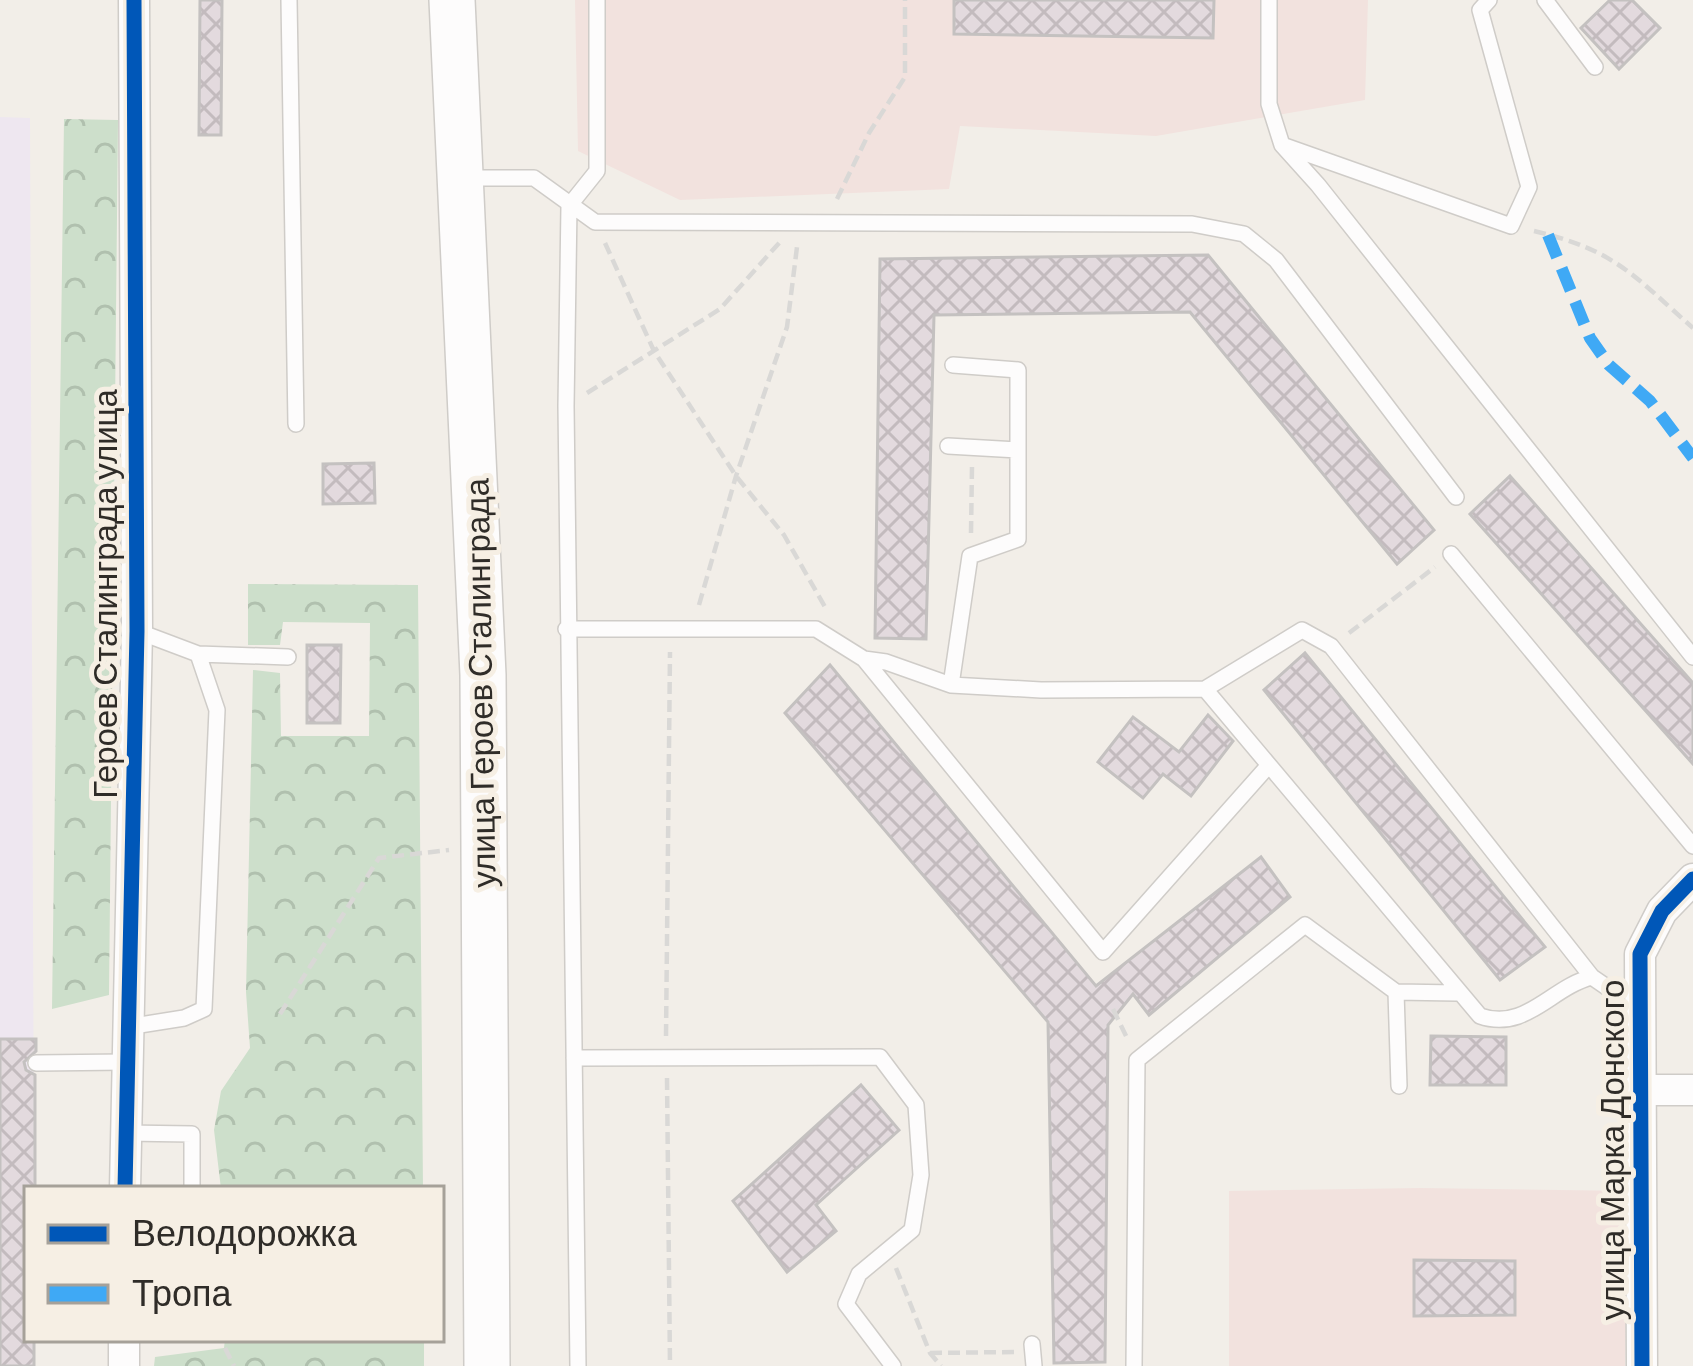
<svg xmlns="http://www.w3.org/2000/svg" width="1693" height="1366" font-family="Barlow,sans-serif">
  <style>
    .industrial { fill: #eee7f0 }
    .education { fill: #f2e2de }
    .forest { fill: url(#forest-crowns) }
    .building { fill: url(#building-cross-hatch); stroke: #c4c1c0; stroke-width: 3 }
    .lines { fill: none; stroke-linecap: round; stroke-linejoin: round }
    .service-casing { stroke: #cfccc8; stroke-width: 18 }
    .minor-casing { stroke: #cfccc8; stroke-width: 33 }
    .secondary-casing { stroke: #cfccc8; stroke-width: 48 }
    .path { stroke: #d9d8d6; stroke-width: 4.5; stroke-dasharray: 12 6; stroke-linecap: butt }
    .service { stroke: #fdfcfc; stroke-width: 15 }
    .minor { stroke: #fdfcfc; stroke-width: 30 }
    .secondary { stroke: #fdfcfc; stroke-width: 45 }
    .quiet { stroke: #3fa9f5; stroke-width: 12; stroke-dasharray: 24 12; stroke-linecap: butt }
    .cycleway-casing { stroke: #f6efe4; stroke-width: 22 }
    .cycleway { stroke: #0057b8; stroke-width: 15 }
    .labels { text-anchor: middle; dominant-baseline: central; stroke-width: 10; stroke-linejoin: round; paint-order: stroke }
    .street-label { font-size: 33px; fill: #2f2c28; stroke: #f6efe4 }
  </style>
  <defs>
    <pattern id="forest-crowns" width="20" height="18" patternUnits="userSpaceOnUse" patternTransform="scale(3)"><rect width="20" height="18" fill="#cddfcb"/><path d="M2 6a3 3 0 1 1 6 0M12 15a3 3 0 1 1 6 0" fill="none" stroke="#b0c0ae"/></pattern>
    <pattern id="building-cross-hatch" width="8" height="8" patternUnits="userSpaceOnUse" patternTransform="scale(3)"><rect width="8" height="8" fill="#e3dade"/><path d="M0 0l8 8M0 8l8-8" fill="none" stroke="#c3bbbe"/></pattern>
  </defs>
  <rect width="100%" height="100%" fill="#f2eee8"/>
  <path class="industrial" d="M0,117l30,1 4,1071h-7v150h8v27h-35z"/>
  <path class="education" d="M575,0h793l-3,100 -209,36 -196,-10 -11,63 -269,11 -102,-49z
    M1421,1188l208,3 -4,175h-396v-175z"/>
  <path class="forest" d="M64,119l54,1 -9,875 -57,14z
    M248,584l170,1 5,604h-202l-7,-59 7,-39 29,-43 -4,-56 7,-322 27,3 1,63h88l1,-113 -87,-1 -3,23h-32z
    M225,1339h199v27h-270l1,-9 69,-9z"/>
  <path class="building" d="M200,0h22l-1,135h-22z
    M954,0h260l-1,38 -259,-4z
    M1610,0h22l28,28 -41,41 -38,-41z
    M1208,255l226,275 -37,34 -207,-252 -256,3 -8,324 -51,-1 5,-379z
    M374,463l1,40 -52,1v-40z
    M1510,476l183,207v81l-223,-250z
    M307,645h34l-1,78h-33z
    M1305,653l240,294 -45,33 -236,-290z
    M830,665l266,321 165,-129 29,40 -141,118 -16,-21 -25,31 -3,337 -51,1 -6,-341 -263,-309z
    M1208,715l25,26 -42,55 -28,-22 -20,24 -45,-36 35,-45 46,35z
    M1431,1036l75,1v48h-76z
    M0,1039h36v12l-12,11 2,8 9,5v114h-8v150h7v27h-34z
    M861,1085l38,45 -83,75 20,26 -49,41 -54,-71z
    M1414,1260l101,1v54l-101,1z"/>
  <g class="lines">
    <defs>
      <path id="service" d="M289,0l7,424
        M1269,0v104l13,41 36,40 375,472
        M1545,0l50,67
        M1285,146l226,80 18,-39 -49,-177 9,-10
        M465,178h69l61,44 597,2 52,10 32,26 180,237
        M948,446l70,4
        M1451,554l242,292
        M566,629h250l48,30 22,3 65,23 90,5 164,-1 275,327c46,16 71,-29 112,-39l16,11 31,1
        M198,654l90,3
        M864,659l239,293 166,-187
        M951,685l19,-129 48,-17v-169l-65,-5
        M1205,689l97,-59 29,16 261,331
        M127,1027l57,-9 20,-9 13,-299 -19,-56 -61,-23
        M574,1058l306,-1 36,48 5,70 -9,55 -53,44 -13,30 47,62
        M36,1063l90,-1
        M1399,1086l-3,-94 61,1
        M125,1133l67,1v55
        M1032,1344l2,22
        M578,1366l-12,-960 3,-200 28,-35v-171
        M1134,1366l3,-306 168,-135 91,67"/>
      <path id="minor" d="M1641,1090h52
        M125,1189l12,-558 -3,-631
        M124,1339v27
        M1642,1366l-2,-412 22,-43 31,-32"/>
      <path id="secondary" d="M452,0l31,675 4,691"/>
    </defs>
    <use href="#service" class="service-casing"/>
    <use href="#minor" class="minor-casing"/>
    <use href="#secondary" class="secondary-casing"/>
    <path class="path" d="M837,199l32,-66 36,-56v-77
      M1534,231c81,19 99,44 159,97
      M605,243l49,108 82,125 48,59 41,72
      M587,393l133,-84 60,-67
      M971,533l1,-67
      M699,605l37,-129 51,-149 10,-80
      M1349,633l86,-66
      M1113,1009l14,29
      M280,1014l99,-156 70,-8
      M666,1036l4,-384
      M667,1078l3,288
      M896,1268l34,85 11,13
      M225,1348l9,18
      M930,1353l84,-1"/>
    <use href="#service" class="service"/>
    <use href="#minor" class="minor"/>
    <use href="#secondary" class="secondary"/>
    <path class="quiet" d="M1548,235l42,103 19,27 41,36 43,57"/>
    <defs>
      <path id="cycleway" d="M125,1189l12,-558 -3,-631
        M1642,1366l-2,-412 22,-43 31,-32"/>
    </defs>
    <use href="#cycleway" class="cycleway-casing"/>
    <use href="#cycleway" class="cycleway"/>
  </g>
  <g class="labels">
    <g class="street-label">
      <text transform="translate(104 594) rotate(-90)">Героев Сталинграда улица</text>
      <text transform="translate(479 683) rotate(-91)">улица Героев Сталинграда</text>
      <text transform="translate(1611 1150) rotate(-90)">улица Марка Донского</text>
    </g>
  </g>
  <rect x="24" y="1186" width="420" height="156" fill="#f6efe4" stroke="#a6a199" stroke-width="3"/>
  <rect x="48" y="1225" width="60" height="18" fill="#0057b8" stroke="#a6a199" stroke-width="3"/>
  <text x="132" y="1246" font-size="36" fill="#2f2c28">Велодорожка</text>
  <rect x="48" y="1285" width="60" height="18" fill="#3fa9f5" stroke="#a6a199" stroke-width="3"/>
  <text x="132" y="1306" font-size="36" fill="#2f2c28">Тропа</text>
</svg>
